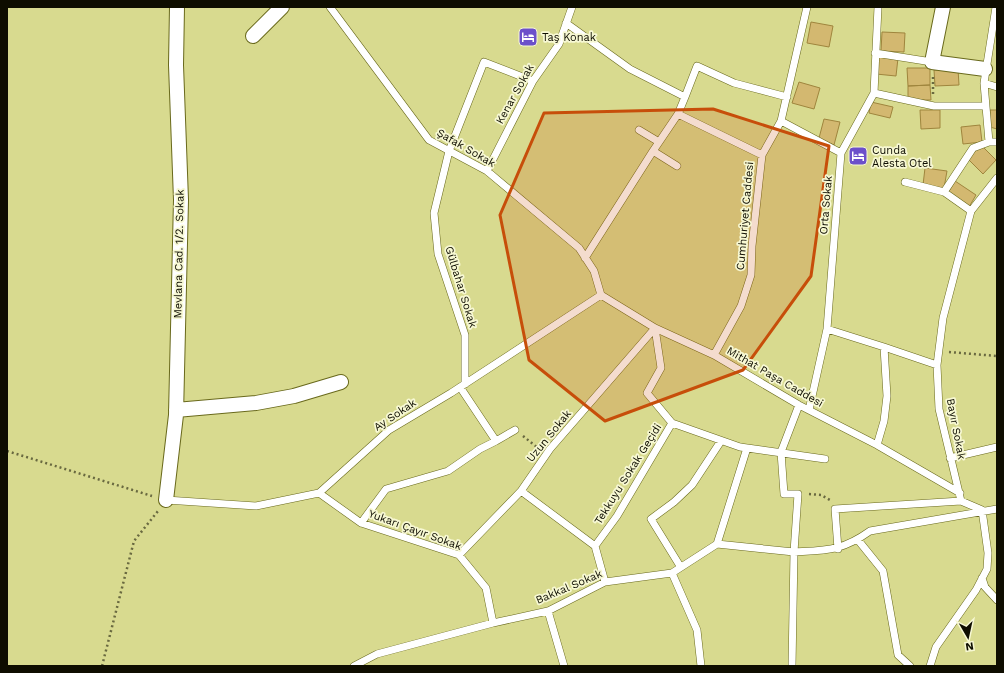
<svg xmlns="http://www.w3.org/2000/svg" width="1004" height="673" font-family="'Work Sans',sans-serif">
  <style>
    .building { fill: #d3b870; stroke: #9f853d }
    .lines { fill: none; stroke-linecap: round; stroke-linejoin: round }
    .lane-casing { stroke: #69691c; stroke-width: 8 }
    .street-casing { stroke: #69691c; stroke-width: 16 }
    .path { stroke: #696940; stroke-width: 2.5; stroke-dasharray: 2 3; stroke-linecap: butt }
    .lane { stroke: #fff; stroke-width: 7 }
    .street { stroke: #fff; stroke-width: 14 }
    .marked { fill: #c74e0a; fill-opacity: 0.2; stroke: #c74e0a; stroke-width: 3; stroke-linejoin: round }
    .labels { text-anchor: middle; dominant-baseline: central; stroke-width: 3.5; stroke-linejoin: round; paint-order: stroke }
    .poi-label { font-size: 11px; fill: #0e0d00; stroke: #f7f8d3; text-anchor: start }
    .street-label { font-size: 11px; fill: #0e0d00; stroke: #f7f8d3 }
  </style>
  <rect width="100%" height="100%" fill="#d8da8f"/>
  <path class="building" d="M811,22l22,4 -4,21 -22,-4z
    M882,32l23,1 -1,19 -23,-1z
    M878,56l20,2 -2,18 -20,-2z
    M907,68h23v17l-22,1z
    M958,69l1,16 -24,1 -1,-16z
    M799,82l21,6 -6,21 -22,-6z
    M930,85l1,15h-23v-14z
    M871,102l22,5 -3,11 -21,-5z
    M920,110h20v18l-19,1z
    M990,110h7v19l-7,-2z
    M824,119l16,3 -6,23 -15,-7z
    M980,125l2,17 -19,2 -2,-17z
    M981,145l15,15 -13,14 -15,-15z
    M925,168l22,3 -3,17 -21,-3z
    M955,181l21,14 -7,12 -21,-14z"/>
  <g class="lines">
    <defs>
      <path id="lane" d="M330,7l99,133 58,31 92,77 15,23 7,24 54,33 59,27 85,50 78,40 83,48
        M996,7l-12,76 5,59h8
        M566,23l64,46 55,28 -7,17 -25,37 24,15
        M875,53l57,9
        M984,83l13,4
        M874,93l60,13h52
        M685,97l12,-31 37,17 53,14
        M678,114l84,41
        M781,121l60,32
        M639,130l20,12
        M487,171l46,-90 26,-37 13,-37
        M905,182l39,10
        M971,211l-27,-19 29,-44 16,-6
        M585,258l68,-107
        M827,329l57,18
        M714,355l27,-49 10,-31 1,-29 10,-91 19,-34 26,-114
        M465,384v-49l-27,-81 -4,-41 15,-62 35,-89 49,19
        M460,387l36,54 19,-11
        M809,410l18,-81 14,-176 33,-60 4,-86
        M672,423l68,24 85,12
        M877,445l7,-24 3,-25 -3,-49 53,18
        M950,458l47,-11
        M521,491l74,55 10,36
        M319,493l42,30 98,32 27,33 7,35
        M166,500l90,6 63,-13 70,-63 62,-37 150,-98
        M361,523l25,-34 62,-18 32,-22 16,-8
        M858,540l25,31 15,84 12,11
        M717,544l30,-96
        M595,546l22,-30 55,-93 -25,-30 14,-25 -6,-40
        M838,549l-3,-40 126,-8
        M459,555l62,-64 29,-42 105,-121
        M680,566l-29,-47 23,-17 18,-17 29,-44
        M672,573l25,57 4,36
        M982,578l3,9 12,13
        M548,611l16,55
        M354,666l23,-12 116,-31 55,-12 57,-29 67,-9 45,-29 77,8 4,-58h-14l-3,-42 18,-47
        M792,666l2,-114c33,-2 48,-1 76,-21l127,-22
        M930,666l6,-19 40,-57 11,-21 1,-16 -6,-43 -21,-9 -22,-92 -2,-44 6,-47 28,-107 26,-33"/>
      <path id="street" d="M943,7l-11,55 53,7
        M253,36l29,-29
        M176,410l80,-7 38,-7 47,-14
        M166,500l10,-85 5,-215 -5,-135 1,-58"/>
    </defs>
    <use href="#lane" class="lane-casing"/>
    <use href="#street" class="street-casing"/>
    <path class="path" d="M933,77v17
      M949,352l48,4
      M523,436l15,12
      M7,451l145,45
      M809,494l12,1 9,5
      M102,666l32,-125 24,-30"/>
    <use href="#lane" class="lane"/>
    <use href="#street" class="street"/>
  </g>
  <path class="marked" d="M713,109l116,37 -18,130 -68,94 -138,51 -76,-61 -29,-145 44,-102z"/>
  <defs>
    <symbol id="hotel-square" viewBox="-11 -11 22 22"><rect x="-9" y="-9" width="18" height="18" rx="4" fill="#6c50ca" stroke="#f7f8d3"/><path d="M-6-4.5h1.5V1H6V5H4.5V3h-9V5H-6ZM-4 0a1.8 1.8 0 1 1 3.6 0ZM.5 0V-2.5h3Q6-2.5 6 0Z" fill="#fff"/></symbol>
  </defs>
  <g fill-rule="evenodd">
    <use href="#hotel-square" x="517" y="26" width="22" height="22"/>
    <use href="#hotel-square" x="847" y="145" width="22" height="22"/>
  </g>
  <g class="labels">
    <g class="poi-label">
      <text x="542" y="37">Taş Konak</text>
      <text x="872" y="150">Cunda<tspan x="872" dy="13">Alesta Otel</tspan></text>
    </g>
    <g class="street-label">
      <text transform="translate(515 94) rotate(-61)">Kenar Sokak</text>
      <text transform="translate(466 148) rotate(30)">Şafak Sokak</text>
      <text transform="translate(826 205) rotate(-85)">Orta Sokak</text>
      <text transform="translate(745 216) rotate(-85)">Cumhuriyet Caddesi</text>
      <text transform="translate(179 254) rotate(-89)">Mevlana Cad. 1/2. Sokak</text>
      <text transform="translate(461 287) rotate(73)">Gülbahar Sokak</text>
      <text transform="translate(775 377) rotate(30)">Mithat Paşa Caddesi</text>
      <text transform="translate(395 415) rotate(-34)">Ay Sokak</text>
      <text transform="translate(956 429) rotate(79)">Bayır Sokak</text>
      <text transform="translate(549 436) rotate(-51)">Uzun Sokak</text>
      <text transform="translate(628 474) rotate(-58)">Tekkuyu Sokak Geçidi</text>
      <text transform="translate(415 530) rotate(20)">Yukarı Çayır Sokak</text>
      <text transform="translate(569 587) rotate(-23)">Bakkal Sokak</text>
    </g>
  </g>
  <rect width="1004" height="673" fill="none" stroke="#0e0d00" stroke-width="16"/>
  <g transform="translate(968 637) rotate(171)" stroke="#f7f8d3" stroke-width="3" paint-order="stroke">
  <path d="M0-3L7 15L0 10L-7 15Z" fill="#0e0d00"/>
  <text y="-6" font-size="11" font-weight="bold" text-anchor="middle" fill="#0e0d00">N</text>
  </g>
</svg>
